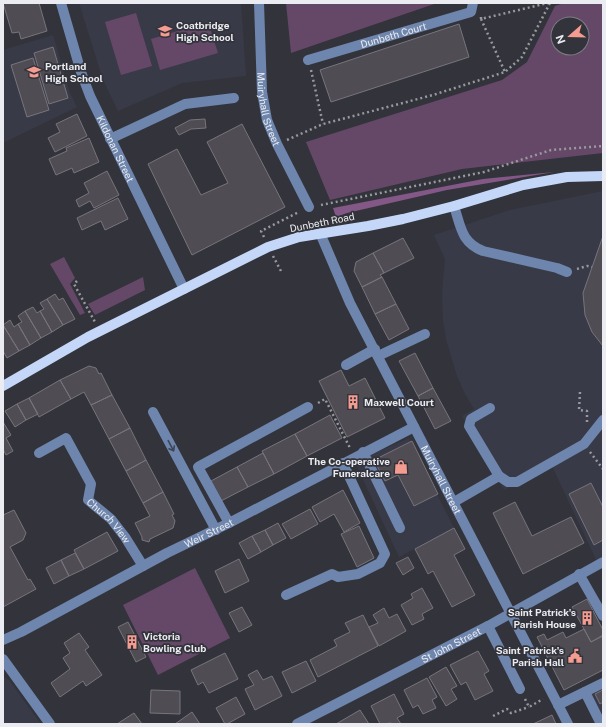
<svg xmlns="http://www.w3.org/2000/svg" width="606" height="727" font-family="'Public Sans',sans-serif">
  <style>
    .built { fill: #393a48 }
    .green { fill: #654867; fill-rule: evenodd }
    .forest { fill: #835886 }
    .building { fill: #4f4c54; stroke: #77747c }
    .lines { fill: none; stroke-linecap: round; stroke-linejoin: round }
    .path { stroke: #98999f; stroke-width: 2.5; stroke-dasharray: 2 3; stroke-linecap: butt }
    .minor { stroke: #6e86ad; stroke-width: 10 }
    .major { stroke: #c4d7f8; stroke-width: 10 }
    .oneway { stroke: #3f4452 }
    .labels { text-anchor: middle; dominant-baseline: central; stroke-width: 3.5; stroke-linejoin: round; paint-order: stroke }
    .poi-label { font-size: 10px; font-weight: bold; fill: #ebecf1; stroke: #33333b; text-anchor: start }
    .street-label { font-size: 10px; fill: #ebecf1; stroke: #33333b }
  </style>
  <rect width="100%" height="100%" fill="#33333b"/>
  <path class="built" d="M79,3h162l5,73 -64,7 -64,28 -15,-31z
    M53,35l17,58 7,14 -74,36v-93z
    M603,191v376l-3,1 -49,-104 -47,26 -42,-74 12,-7 -9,-15 -8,-18 -11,-37 -3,-19 -1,-27 3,-34 -11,-24 76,-25z
    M409,438l45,90 -55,29 -44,-95z
    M3,676l6,4 32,44h-38z
    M603,682v42l-18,-32z"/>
  <path class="green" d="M286,3h151l-146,50z
    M564,3h39v150l-141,16 -132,31 -24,-58 196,-62 25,-18 28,-56zM558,24h24v24h-24z
    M136,13l16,53 -31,9 -16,-53z
    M208,22l10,31 -58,17 -9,-31z
    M64,257l11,21 -5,6 15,29 -5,2 -30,-51z
    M143,277l2,13 -50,25 -7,-11z
    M195,568l35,70 -72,37 -35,-70z"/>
  <path class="forest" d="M554,172l-107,18 -100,23 -11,4 -3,-9 150,-29z"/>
  <path class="building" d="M3,3h36l8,28 -26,8 -2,-7 -7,1z
    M459,24l10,33 -138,45 -11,-32z
    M53,47l15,51 -19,6 -15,-51z
    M33,58l16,52 -22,7 -16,-52z
    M77,114l10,22 -32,16 -7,-14 12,-6 -4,-8z
    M205,119l1,9 -15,1 -12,6 -4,-7 15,-8z
    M242,124l43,83 -93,48 -44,-91 29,-15 24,46 27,-12 -21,-41z
    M89,138l10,24 -25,11 -2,-5 -16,7 -7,-16 18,-8 -1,-3z
    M107,171l12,24 -25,13 -4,-7 -11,6 -3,-7 13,-7 -5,-10z
    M118,198l10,21 -23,11 -4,-9 -19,9 -5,-12z
    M603,236v110l-11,-14 -7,-17 -2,-22z
    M403,238l11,20 -30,15 -11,-20z
    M373,253l11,20 -4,2 2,2 -20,10 -8,-16 2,-9z
    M382,277l14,27 -21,10 -13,-27z
    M55,294l4,6 4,-2 12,21 -12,6 -16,-26z
    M47,299l16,26 -11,7 -12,-21 4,-2 -4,-6z
    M396,304l13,25 -20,11 -14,-26z
    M33,307l4,6 3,-2 12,21 -11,6 -16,-27z
    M25,311l16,27 -11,7 -12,-21 4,-2 -4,-6z
    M10,320l4,7 4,-3 12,21 -11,6 -16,-26z
    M3,325l16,26 -12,7 -4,-7z
    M415,353l18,35 -15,8 -19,-35z
    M89,366l7,2 3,6 2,-1 11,22 -21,10 -7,-13 -13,7 -11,-19z
    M341,370l8,16 16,-8 20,40 -38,19 -28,-56z
    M60,380l11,19 -32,18 -10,-19z
    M433,388l18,33 -16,8 -17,-33z
    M112,395l18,33 -21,11 -18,-34z
    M29,398l9,16 -12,6 -9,-16z
    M17,404l9,16 -11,7 -10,-16z
    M330,415l12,23 -35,18 -12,-22z
    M3,422l8,13 -5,3 7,13 -7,4 -3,-6z
    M130,428l16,32 -20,11 -17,-32z
    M295,434l12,22 -33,18 -12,-23z
    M412,441l26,53 -24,12 -16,-31 -13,6 -11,-21z
    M263,453l11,21 -26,13 -11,-20z
    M146,460l17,32 -20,11 -17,-32z
    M237,467l11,20 -27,14 -10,-20z
    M591,483l12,24v33l-9,5 -25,-51z
    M343,490l17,33 -16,9 -10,-18 -14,8 -8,-15z
    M163,492l11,22 -2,1 3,6 -2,7 -23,11 -1,3 -7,-2v-3l-7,-14 15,-7 -7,-13z
    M515,502l17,34 39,-19 13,26 -61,31 -30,-61z
    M310,509l8,15 -27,15 -9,-15z
    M14,510l12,23 -3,7 -13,7 18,33 2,-1 6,10 -33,18v-92z
    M278,523l8,15 -13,7 -8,-15z
    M359,526l15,32 -17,9 -16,-33z
    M454,528l11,21 -11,6 21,40 -23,12 -19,-36 -5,3 -13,-25z
    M265,530l8,15 -12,7 -9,-16z
    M107,532l11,19 -34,18 -10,-19z
    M252,536l9,16 -13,7 -9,-16z
    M75,553l9,16 -15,7 -8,-16z
    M408,557l6,11 -11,7 -7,-12z
    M239,559l10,22 -24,12 -10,-22z
    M61,560l8,16 -15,8 -8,-16z
    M422,588l11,20 -11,6 2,5 -12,6 -11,-20 12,-7 -2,-4z
    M587,599l16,31v5l-12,7 -19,-35z
    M242,607l10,18 -13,7 -10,-19z
    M384,608l5,10 8,-4 9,17 -27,15 -10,-19 9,-4 -5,-8z
    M363,615l15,31 -60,31 -8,-17 27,-14 -3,-6 16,-8 -5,-9z
    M128,622l18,35 -10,5 -18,-35z
    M584,629l7,13 12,-6v34l-39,20 -27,-53 7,-3 3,6 16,-8 3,6z
    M79,633l10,14 -4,3 17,25 -16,11 -3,-5 -23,16 -9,-14 19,-14 -7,-11 7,-5 -6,-10z
    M478,651l11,20 -5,3 9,17 -18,9 -9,-18 -5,3 -11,-20z
    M225,653l13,26 -29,14 -6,-11 -5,3 -7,-15z
    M306,661l10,20 -24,12 -10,-21z
    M446,667l11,19 -6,3 6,10 -11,7 -17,-29z
    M257,670l6,10 9,-4 10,20 -27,14 -10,-21 9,-4 -6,-10z
    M427,678l10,19 -5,3 4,8 -13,6 -5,-9 -5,3 -9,-18z
    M151,690l29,1v23l-30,-1z
    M603,690v12l-3,2 -5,-10z
    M394,694l10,20 -7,4 4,6h-9l-1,-1 -11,1 -9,-18z
    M236,697l9,17 -18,10h-2l-9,-16z
    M360,710l9,14h-33z
    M192,712l8,12h-25z
    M134,713l8,11h-25z
    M552,715l4,9h-23z"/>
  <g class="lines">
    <path class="path" d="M481,17v2l67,-16
      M481,19l24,53
      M311,70l12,54
      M287,140l36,-16 110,-29 72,-23 17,-15 28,-54
      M321,205l163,-33 67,-22 52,-4
      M264,237l-3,-6 38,-19
      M273,256l9,17
      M577,269l10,-3 5,1
      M77,281l-3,3 21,38
      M580,392l-1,18 8,1v11
      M318,403l7,-4 25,49
      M590,452l13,17
      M525,699l4,8 14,-8
      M493,716l14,-7 4,4 18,-6"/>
    <g class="minor">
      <path id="s1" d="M61,3l20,69 9,24 94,193"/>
      <path id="s2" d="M259,3l3,89 5,28 10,24 32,63"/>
      <path id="s3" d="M308,60l163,-48 2,-9"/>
      <path d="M110,139l75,-35 49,-6"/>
      <path d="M454,206c7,21 7,36 29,45l74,17 10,4"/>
      <path id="s4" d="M320,233l30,70 218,421"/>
      <path d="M378,356l47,-22"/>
      <path d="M346,365l29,-16"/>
      <path d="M490,408l-19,11 -2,7 30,50"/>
      <path d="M153,412l63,118"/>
      <path d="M363,452l37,76"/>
      <path id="s5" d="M39,453l27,-15 25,46 -3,16 23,19 14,18 18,29"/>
      <path d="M454,502l45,-26 9,6h9l67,-38 19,-24"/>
      <path d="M229,523l-31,-56 110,-60"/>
      <path d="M579,574l24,42"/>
      <path d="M286,595l46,-21 6,3 20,-3 22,-11 5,-9 -42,-91"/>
      <path d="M488,626l32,63"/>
      <path id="s6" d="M3,640l18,-8 146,-79 62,-30 185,-96"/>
      <path d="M3,659l47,65"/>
      <path d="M585,692l16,32"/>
      <path d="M558,705l45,-22"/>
      <path id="s7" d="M297,724l191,-98 115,-64"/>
    </g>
    <path class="major" d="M3,386l85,-49 180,-90 31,-10 69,-11 35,-7 51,-13 69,-21 44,-8 36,-1"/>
  </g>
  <defs><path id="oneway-shaft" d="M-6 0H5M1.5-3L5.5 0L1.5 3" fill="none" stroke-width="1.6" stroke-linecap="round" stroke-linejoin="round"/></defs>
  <use class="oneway" href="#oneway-shaft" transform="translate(171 446) rotate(62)"/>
  <defs>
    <symbol id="school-bare" viewBox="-9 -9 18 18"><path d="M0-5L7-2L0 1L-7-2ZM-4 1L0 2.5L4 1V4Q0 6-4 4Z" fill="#f59c91" stroke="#33333b" stroke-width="2.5" paint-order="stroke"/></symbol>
    <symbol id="building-bare" viewBox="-9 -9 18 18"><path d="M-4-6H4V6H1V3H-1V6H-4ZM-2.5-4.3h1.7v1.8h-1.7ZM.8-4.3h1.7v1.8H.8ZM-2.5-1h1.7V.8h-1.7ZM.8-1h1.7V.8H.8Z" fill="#f59c91" stroke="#33333b" stroke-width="2.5" paint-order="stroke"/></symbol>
    <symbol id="shop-bare" viewBox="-9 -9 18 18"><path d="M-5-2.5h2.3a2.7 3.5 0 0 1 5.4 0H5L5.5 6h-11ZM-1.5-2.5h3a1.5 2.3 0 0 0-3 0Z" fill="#f59c91" stroke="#33333b" stroke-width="2.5" paint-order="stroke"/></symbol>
    <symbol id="civic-bare" viewBox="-9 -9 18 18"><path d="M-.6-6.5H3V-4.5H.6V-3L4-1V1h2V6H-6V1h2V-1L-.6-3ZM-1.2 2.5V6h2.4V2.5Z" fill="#f59c91" stroke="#33333b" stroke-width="2.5" paint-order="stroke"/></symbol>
  </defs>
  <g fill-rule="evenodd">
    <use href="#school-bare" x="155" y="21" width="20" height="20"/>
    <use href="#school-bare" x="24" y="62" width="20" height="20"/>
    <use href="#building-bare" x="343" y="392" width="20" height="20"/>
    <use href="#shop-bare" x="391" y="457" width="20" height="20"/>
    <use href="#building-bare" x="577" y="608" width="20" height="20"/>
    <use href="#building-bare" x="122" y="632" width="20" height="20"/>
    <use href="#civic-bare" x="565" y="646" width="20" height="20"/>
  </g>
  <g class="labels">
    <g class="poi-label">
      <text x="176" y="25">Coatbridge<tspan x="176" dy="12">High School</tspan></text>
      <text x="45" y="66">Portland<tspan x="45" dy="12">High School</tspan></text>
      <text x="364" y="402">Maxwell Court</text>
      <text x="390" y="461" text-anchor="end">The Co-operative<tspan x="390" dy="12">Funeralcare</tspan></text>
      <text x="576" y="612" text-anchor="end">Saint Patrick's<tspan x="576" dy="12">Parish House</tspan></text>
      <text x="143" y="636">Victoria<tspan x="143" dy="12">Bowling Club</tspan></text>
      <text x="564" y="650" text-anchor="end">Saint Patrick's<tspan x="564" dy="12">Parish Hall</tspan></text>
    </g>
    <g class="street-label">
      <text stroke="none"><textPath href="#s3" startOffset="89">Dunbeth Court</textPath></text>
      <text stroke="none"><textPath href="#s2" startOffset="107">Muiryhall Street</textPath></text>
      <text stroke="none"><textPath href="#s1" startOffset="156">Kildonan Street</textPath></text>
      <text transform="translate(322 222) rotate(-11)">Dunbeth Road</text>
      <text stroke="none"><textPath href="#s4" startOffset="275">Muiryhall Street</textPath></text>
      <text stroke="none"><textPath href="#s5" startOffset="129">Church View</textPath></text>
      <text stroke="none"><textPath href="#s6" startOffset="232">Weir Street</textPath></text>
      <text stroke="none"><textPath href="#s7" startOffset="173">St John Street</textPath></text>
    </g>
  </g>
  <rect width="606" height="727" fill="none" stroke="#ebecf1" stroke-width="8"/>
  <g transform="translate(570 36) rotate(250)"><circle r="19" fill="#33333b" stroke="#7d7d84"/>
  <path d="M0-3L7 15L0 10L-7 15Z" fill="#f59c91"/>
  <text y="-6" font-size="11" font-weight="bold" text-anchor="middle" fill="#ebecf1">N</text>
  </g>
</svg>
